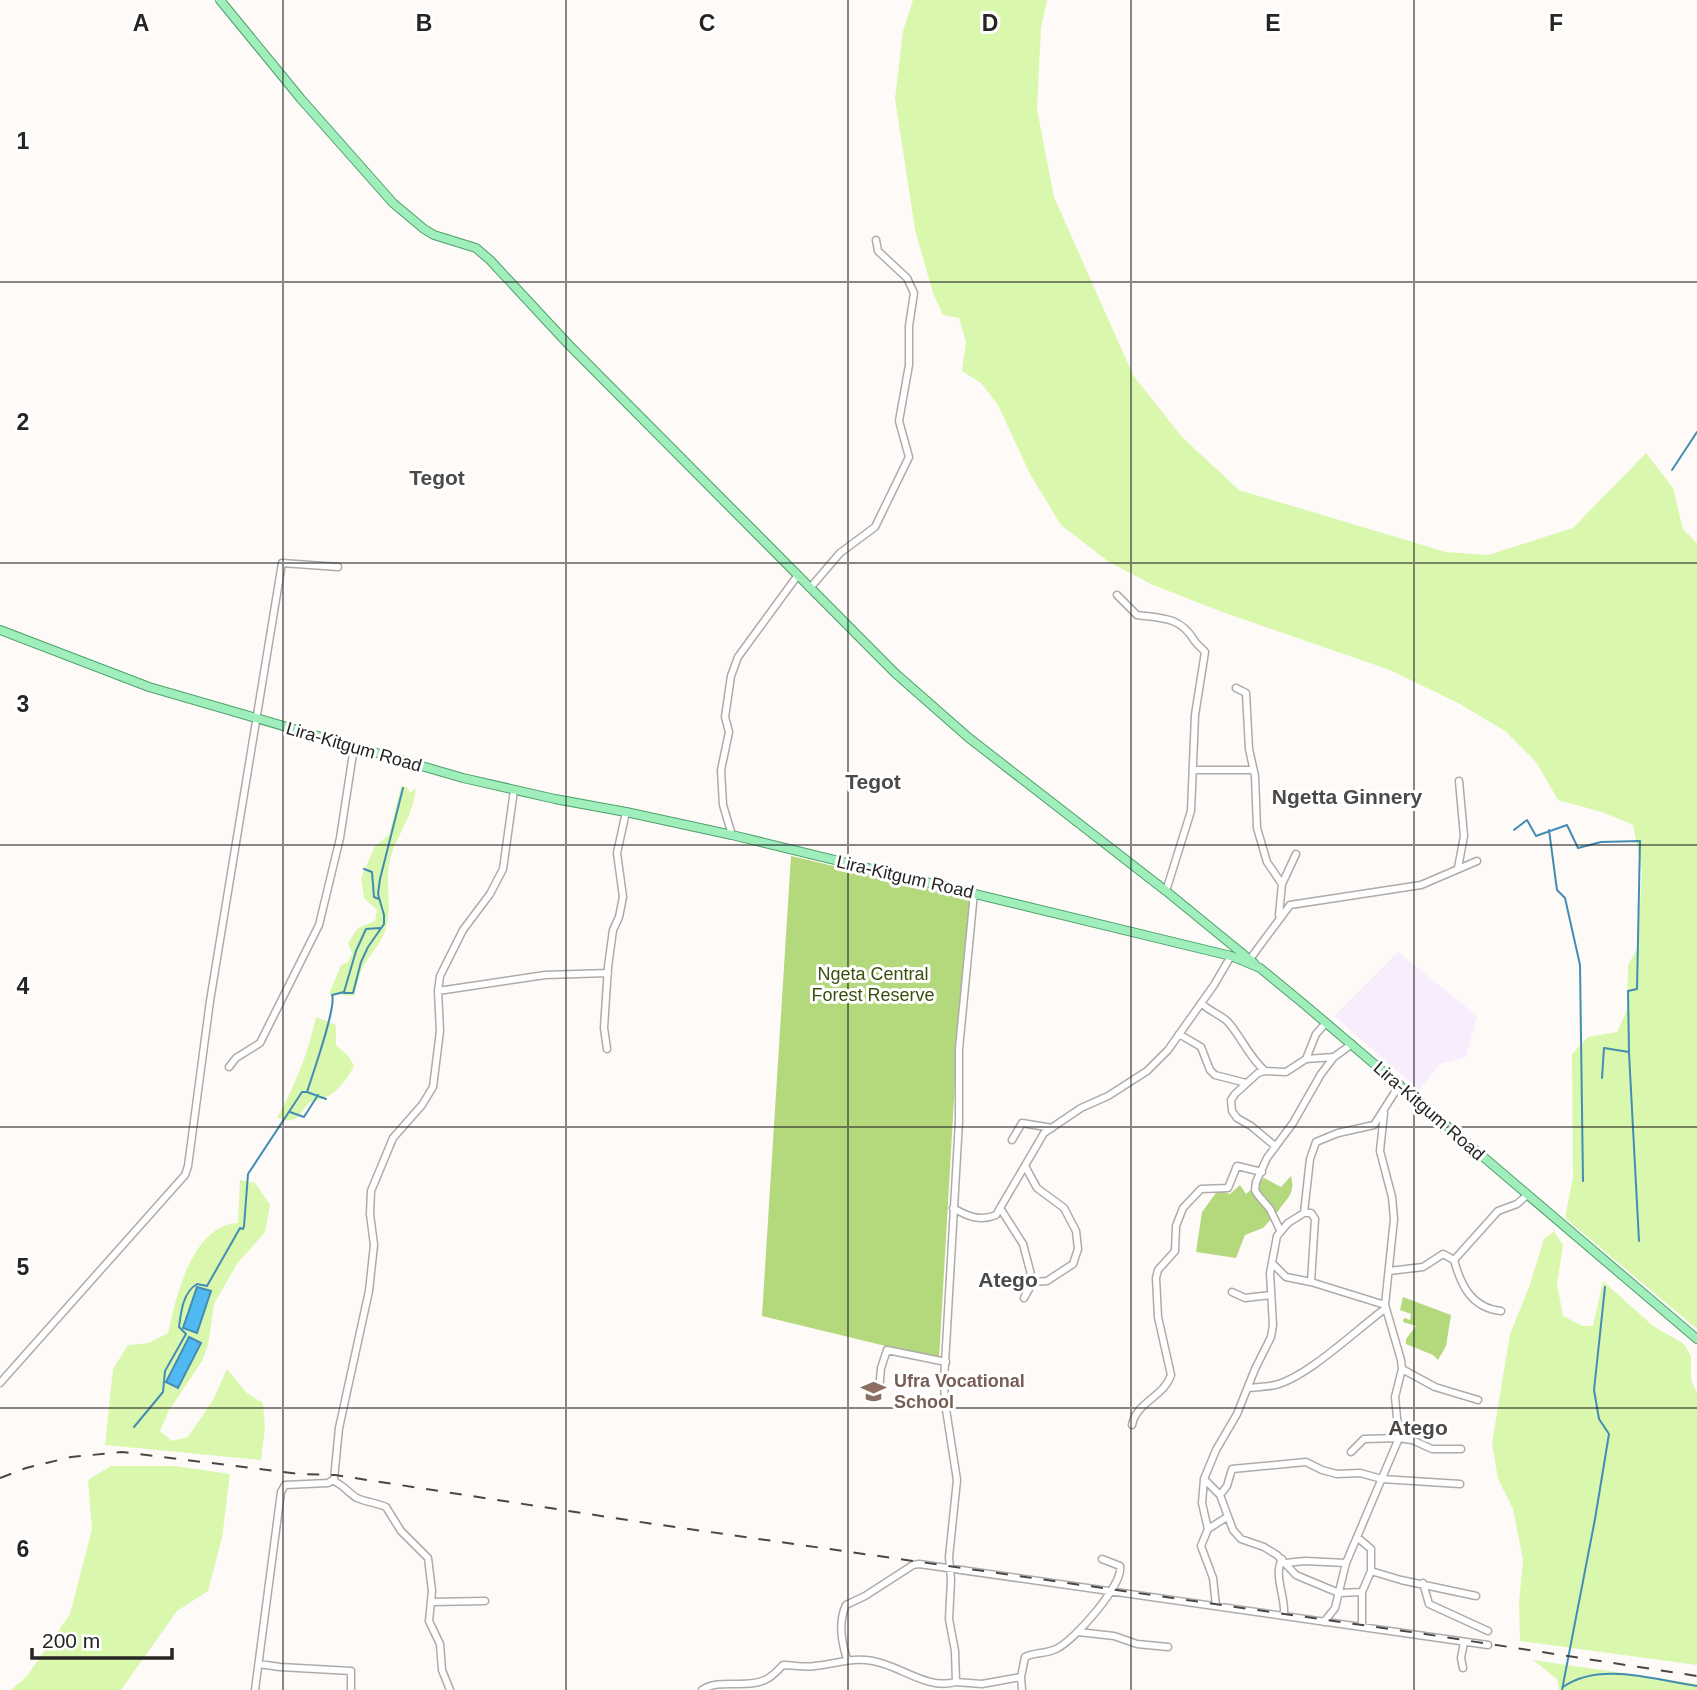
<svg xmlns="http://www.w3.org/2000/svg" width="1697" height="1690" font-family="Helvetica,sans-serif">
  <style>
    .commercial { fill: #f7edfd }
    .green { fill: #d9f8ad }
    .forest { fill: #b4d97d }
    .water { fill: #50b9f2; stroke: #438db4; stroke-width: 2 }
    .lines { fill: none; stroke-linecap: round; stroke-linejoin: round }
    .stream { stroke: #438db4; stroke-width: 2 }
    .minor-casing { stroke: #afabaa; stroke-width: 9 }
    .major-casing { stroke: #4ca06a; stroke-width: 10 }
    .minor { stroke: #fff; stroke-width: 6 }
    .major { stroke: #a0eebc; stroke-width: 8 }
    .rail { stroke: #484746; stroke-width: 2; stroke-dasharray: 12 12; stroke-linecap: butt }
    .grid { fill: none; stroke: #262524; stroke-width: 2; stroke-opacity: 0.55 }
    .labels { text-anchor: middle; dominant-baseline: central; stroke-width: 6; stroke-linejoin: round; paint-order: stroke }
    .street-label { font-size: 18px; fill: #262524; stroke: #fff }
    .park-label { font-size: 18px; fill: #394f0c; stroke: #fff }
    .education-label { font-size: 18px; font-weight: bold; fill: #785e54; stroke: #fff; text-anchor: start }
    .quarter-label { font-size: 21px; font-weight: bold; fill: #4c4947; stroke: #fff }
    .grid-label { font-size: 23px; text-anchor: middle; font-weight: bold; fill: #262524; stroke: #fff; stroke-width: 6; stroke-linejoin: round; paint-order: stroke }
  </style>
  <rect width="100%" height="100%" fill="#fefaf8"/>
  <path class="commercial" d="M1398,952l79,64 -11,41 -26,7 -21,26 -85,-74z"/>
  <path class="green" d="M913,0h134l-6,28 -4,81 17,88 79,178 49,62 57,53 207,62 42,3 85,-27 73,-75 27,35 10,41 14,14v786l-132,-111 8,-41 -1,-123 16,-17 29,-5 10,-22 1,-45 9,-16 5,-77 -9,-47 -31,-13 -44,-12 -22,-38 -31,-31 -45,-27 -70,-34 -165,-57 -72,-28 -44,-23 -48,-37 -31,-51 -32,-69 -17,-22 -19,-12 4,-29 -7,-24 -16,-3 -10,-22 -18,-63 -20,-132 8,-67z
    M401,786l6,1 3,6 6,-5c-3,26 -15,41 -24,65 -9,24 1,50 -6,75 -4,15 -14,24 -22,37 -5,9 -7,21 -10,31l-25,-2 12,-29 7,-3 4,-9 -4,-10 10,-15 17,-7 2,-11 -13,-12 -3,-20 14,-32 14,-11z
    M316,1017l20,8v20l13,12 5,9c-11,20 -21,32 -44,36 -14,15 -10,22 -33,16 18,-33 31,-64 39,-101z
    M240,1180l15,3 15,22 -5,27 -28,32 -23,40 -6,41 -6,16 -34,51 -8,19 12,10 16,-4 25,-37 14,-31 20,24 16,10 2,24 -4,33 -156,-15 8,-76 15,-24 21,-2 19,-10c8,-36 24,-108 70,-110z
    M1554,1231l9,14 -6,39 6,32 20,10h10l10,-45 50,45 31,18 7,12v24l6,13v272l-177,-24 -1,-38 4,-43 -10,-51 -15,-30 -6,-36 18,-109 19,-47 15,-48z
    M111,1466h64l55,8 -8,64 -14,53 -31,20 -56,79h-110l16,-14 43,-62 22,-85 -4,-49z
    M1533,1660l164,24v6h-138l-2,-11z"/>
  <path class="forest" d="M791,856l179,42 -15,184 -16,277 -177,-43z
    M1291,1176c5,19 -5,22 -14,37l-8,-10 4,14 -10,11 -18,7 -9,23 -40,-6 6,-40 16,-22 12,4 10,-9 6,9 18,-16 17,9z
    M1403,1297l48,18 -5,31 -8,14 -5,-5 -27,-11v-5l10,-13 -13,-4 1,-4 6,2 1,-6 -11,-4z"/>
  <path class="water" d="M197,1287l14,4 -14,42 -14,-5z
    M189,1337l12,6 -23,45 -12,-6z"/>
  <g class="lines">
    <path class="stream" d="M1672,470l25,-38
      M1514,830l13,-10 9,16 31,-11 11,23 23,-6 39,-1 -3,148 -9,2 1,61 -25,-4 -2,30
      M1549,830l8,60 8,8 15,67 3,216
      M364,869l8,3 2,25 5,2
      M344,993h9l8,-31 7,-15 16,-23v-9l-6,-21 2,-15 23,-91
      M1629,1053l10,188
      M307,1092l19,7
      M290,1112l14,5 14,-22
      M134,1427l29,-35 2,-21 21,-37 -7,-7c2,-15 4,-35 18,-43l10,2 33,-58 3,1 1,-3 4,-52 54,-82h5c5,-16 30,-86 25,-97l12,-3 12,-41 10,-22 14,-1
      M1563,1687c36,-26 93,-7 134,-1
      M1562,1690l33,-171 14,-85 -10,-15 -5,-29 11,-103"/>
    <defs>
      <path id="minor" d="M810,588l30,-35 35,-26 34,-70 -10,-36 10,-56v-39l5,-33 -7,-15 -29,-27 -2,-11
        M1117,595l20,20c26,3 43,2 57,25 3,5 8,8 11,12l-10,63 -4,96 -25,80
        M1236,688l10,5 3,56 6,27 2,52 10,34 15,22
        M1194,770h59
        M732,835l-9,-30 -2,-35 8,-38 -4,-15 6,-41 7,-19 60,-82
        M1458,868l6,-32 -5,-55
        M1279,915l3,-31 14,-30
        M1250,959l40,-54 131,-20 56,-24
        M438,991l107,-16 63,-2
        M1201,1003c8,8 20,12 27,19 14,16 21,35 37,49
        M1179,1034l22,13 9,23 5,5 31,8
        M607,1049l-3,-21 4,-61 5,-37 6,-13 4,-20 -6,-44 9,-41
        M1306,1059l10,-25 9,-10
        M229,1067l7,-9 24,-15 59,-118 21,-87 14,-91
        M1012,1140l10,-17 30,5
        M1275,1146l-24,-20 -14,-8 -5,-7 -1,-11 4,-6 23,-21 7,-2 21,1 20,-13 28,-2
        M1025,1166l12,22 27,20 12,23 2,18 -5,15 -26,17 -14,1
        M953,1208c14,8 27,14 43,7l48,-82 37,-25 27,-12 39,-25 21,-21 46,-65 17,-29
        M1000,1208l23,36 10,38 -9,16
        M1304,1213h7l4,6 -4,63 74,23
        M1280,1230l-10,-21 -12,-14 -3,-5 1,-8 11,-24 26,-35 28,-49 13,-17 18,-13
        M1454,1260l44,-49 19,-7 9,-8
        M1272,1263l14,14 25,5
        M1389,1271l34,-4 20,-13 11,6c7,26 18,48 47,51
        M1232,1292l13,6 26,-3
        M1402,1369l33,18 43,13
        M0,1383l185,-208 3,-9 22,-165 72,-438 56,4
        M1248,1388c8,-1 18,-1 27,-3 33,-8 82,-56 111,-77
        M879,1391l2,-23 6,-18 59,12
        M1132,1425c4,-23 32,-28 39,-50l-13,-58 -2,-39 2,-8 17,-19 1,-25 7,-18 18,-19 27,-1 9,-22 25,6
        M1351,1452l13,-13 35,-1 13,2 20,9h29
        M1204,1479l16,16 13,35 8,9 23,8 13,8 19,20 7,3 36,15 23,-1
        M333,1481c10,3 15,12 24,17 9,4 20,5 29,9l15,24 27,27 4,33 -3,30 11,23 2,26 8,20
        M1220,1495l7,-9 5,-17 74,-7 16,8 15,4 23,-1 22,6 78,5
        M1208,1529l19,-12
        M1357,1537l14,12v22l-9,21v35
        M1282,1559c-9,17 4,38 2,57
        M1285,1563l20,-2 41,2 53,-125 -4,-41 7,-28 -1,-9 -16,-55 9,-86 -2,-22 -12,-46 4,-38
        M1371,1571l30,9 75,16
        M1423,1583l6,21 59,27
        M432,1602l53,-1
        M1216,1606l-3,-28 -12,-32 7,-17 -6,-26 2,-24 12,-29 21,-36 18,-45 16,-32 2,-12 -3,-52 7,-37 11,-13 16,-10 6,-54 6,-17 22,-9 36,-8 26,-41
        M1324,1622l11,-14 11,-45
        M1078,1632l36,4 23,8 31,3
        M847,1659c-6,-18 -9,-37 -1,-54l19,-9 48,-31 6,-1 569,81
        M259,1664l21,3 71,4v19
        M1463,1668l-2,-10 3,-16
        M956,1682l26,2 39,-7
        M255,1690l26,-198 4,-7 43,-2 6,-4 5,-51 30,-137 5,-46 -4,-31 1,-23 22,-53 29,-33 11,-18 7,-56 -2,-40 2,-15 23,-46 27,-36 13,-25 11,-79
        M702,1690c17,-12 43,-1 63,-10 7,-3 12,-9 18,-15 11,0 22,3 32,1 27,-3 42,-11 69,-2 25,8 46,25 72,18l-1,-31 -6,-32 2,-39 -2,-23 8,-77 -12,-77 -1,-22 15,-260v-72l15,-156
        M1022,1690l-1,-13 4,-20c10,-5 21,-3 31,-8 18,-8 68,-65 64,-83l-18,-7"/>
      <path id="major" d="M220,0l81,99 92,104 31,26 10,6 42,13 14,12 79,85 326,328 74,65 197,153 88,72
        M0,630l149,57 314,91 92,21 71,13 106,23 499,121 29,12 45,37 392,334"/>
    </defs>
    <use href="#minor" class="minor-casing"/>
    <use href="#major" class="major-casing"/>
    <use href="#minor" class="minor"/>
    <use href="#major" class="major"/>
    <path class="rail" d="M0,1478l26,-10 45,-11 51,-5 178,22 35,1 312,48 778,111 272,42"/>
  </g>
  <path class="grid" d="M283,0v1690M566,0v1690M848,0v1690M1131,0v1690M1414,0v1690M0,282h1697M0,563h1697M0,845h1697M0,1127h1697M0,1408h1697"/>
  <defs>
    <symbol id="school-bare" viewBox="-9 -9 18 18"><path d="M0-5L7-2L0 1L-7-2ZM-4 1L0 2.5L4 1V4Q0 6-4 4Z" fill="#8d6e63" stroke="#fff" stroke-width="2.5" paint-order="stroke"/></symbol>
  </defs>
  <g fill-rule="evenodd">
    <use href="#school-bare" x="856" y="1374" width="35" height="35"/>
  </g>
  <g class="labels">
    <g class="street-label">
      <text transform="translate(354 747) rotate(16)">Lira-Kitgum Road</text>
      <text transform="translate(905 877) rotate(13)">Lira-Kitgum Road</text>
      <text transform="translate(1429 1111) rotate(41)">Lira-Kitgum Road</text>
    </g>
    <g class="park-label">
      <text x="873" y="974">Ngeta Central<tspan x="873" dy="21">Forest Reserve</tspan></text>
    </g>
    <g class="education-label">
      <text x="894" y="1381">Ufra Vocational<tspan x="894" dy="21">School</tspan></text>
    </g>
    <g class="quarter-label">
      <text x="437" y="477">Tegot</text>
      <text x="873" y="781">Tegot</text>
      <text x="1347" y="796">Ngetta Ginnery</text>
      <text x="1008" y="1279">Atego</text>
      <text x="1418" y="1427">Atego</text>
    </g>
  </g>
  <g class="grid-label">
    <text x="141" y="31">A</text>
    <text x="424" y="31">B</text>
    <text x="707" y="31">C</text>
    <text x="990" y="31">D</text>
    <text x="1273" y="31">E</text>
    <text x="1556" y="31">F</text>
    <text x="23" y="149">1</text>
    <text x="23" y="430">2</text>
    <text x="23" y="712">3</text>
    <text x="23" y="994">4</text>
    <text x="23" y="1275">5</text>
    <text x="23" y="1557">6</text>
  </g>
  <path d="M32 1648v10h140v-10" fill="none" stroke="#262524" stroke-width="3.5"/>
  <text x="42" y="1648" font-size="21" fill="#262524" stroke="#ffffff" stroke-width="5" paint-order="stroke">200 m</text>
</svg>
